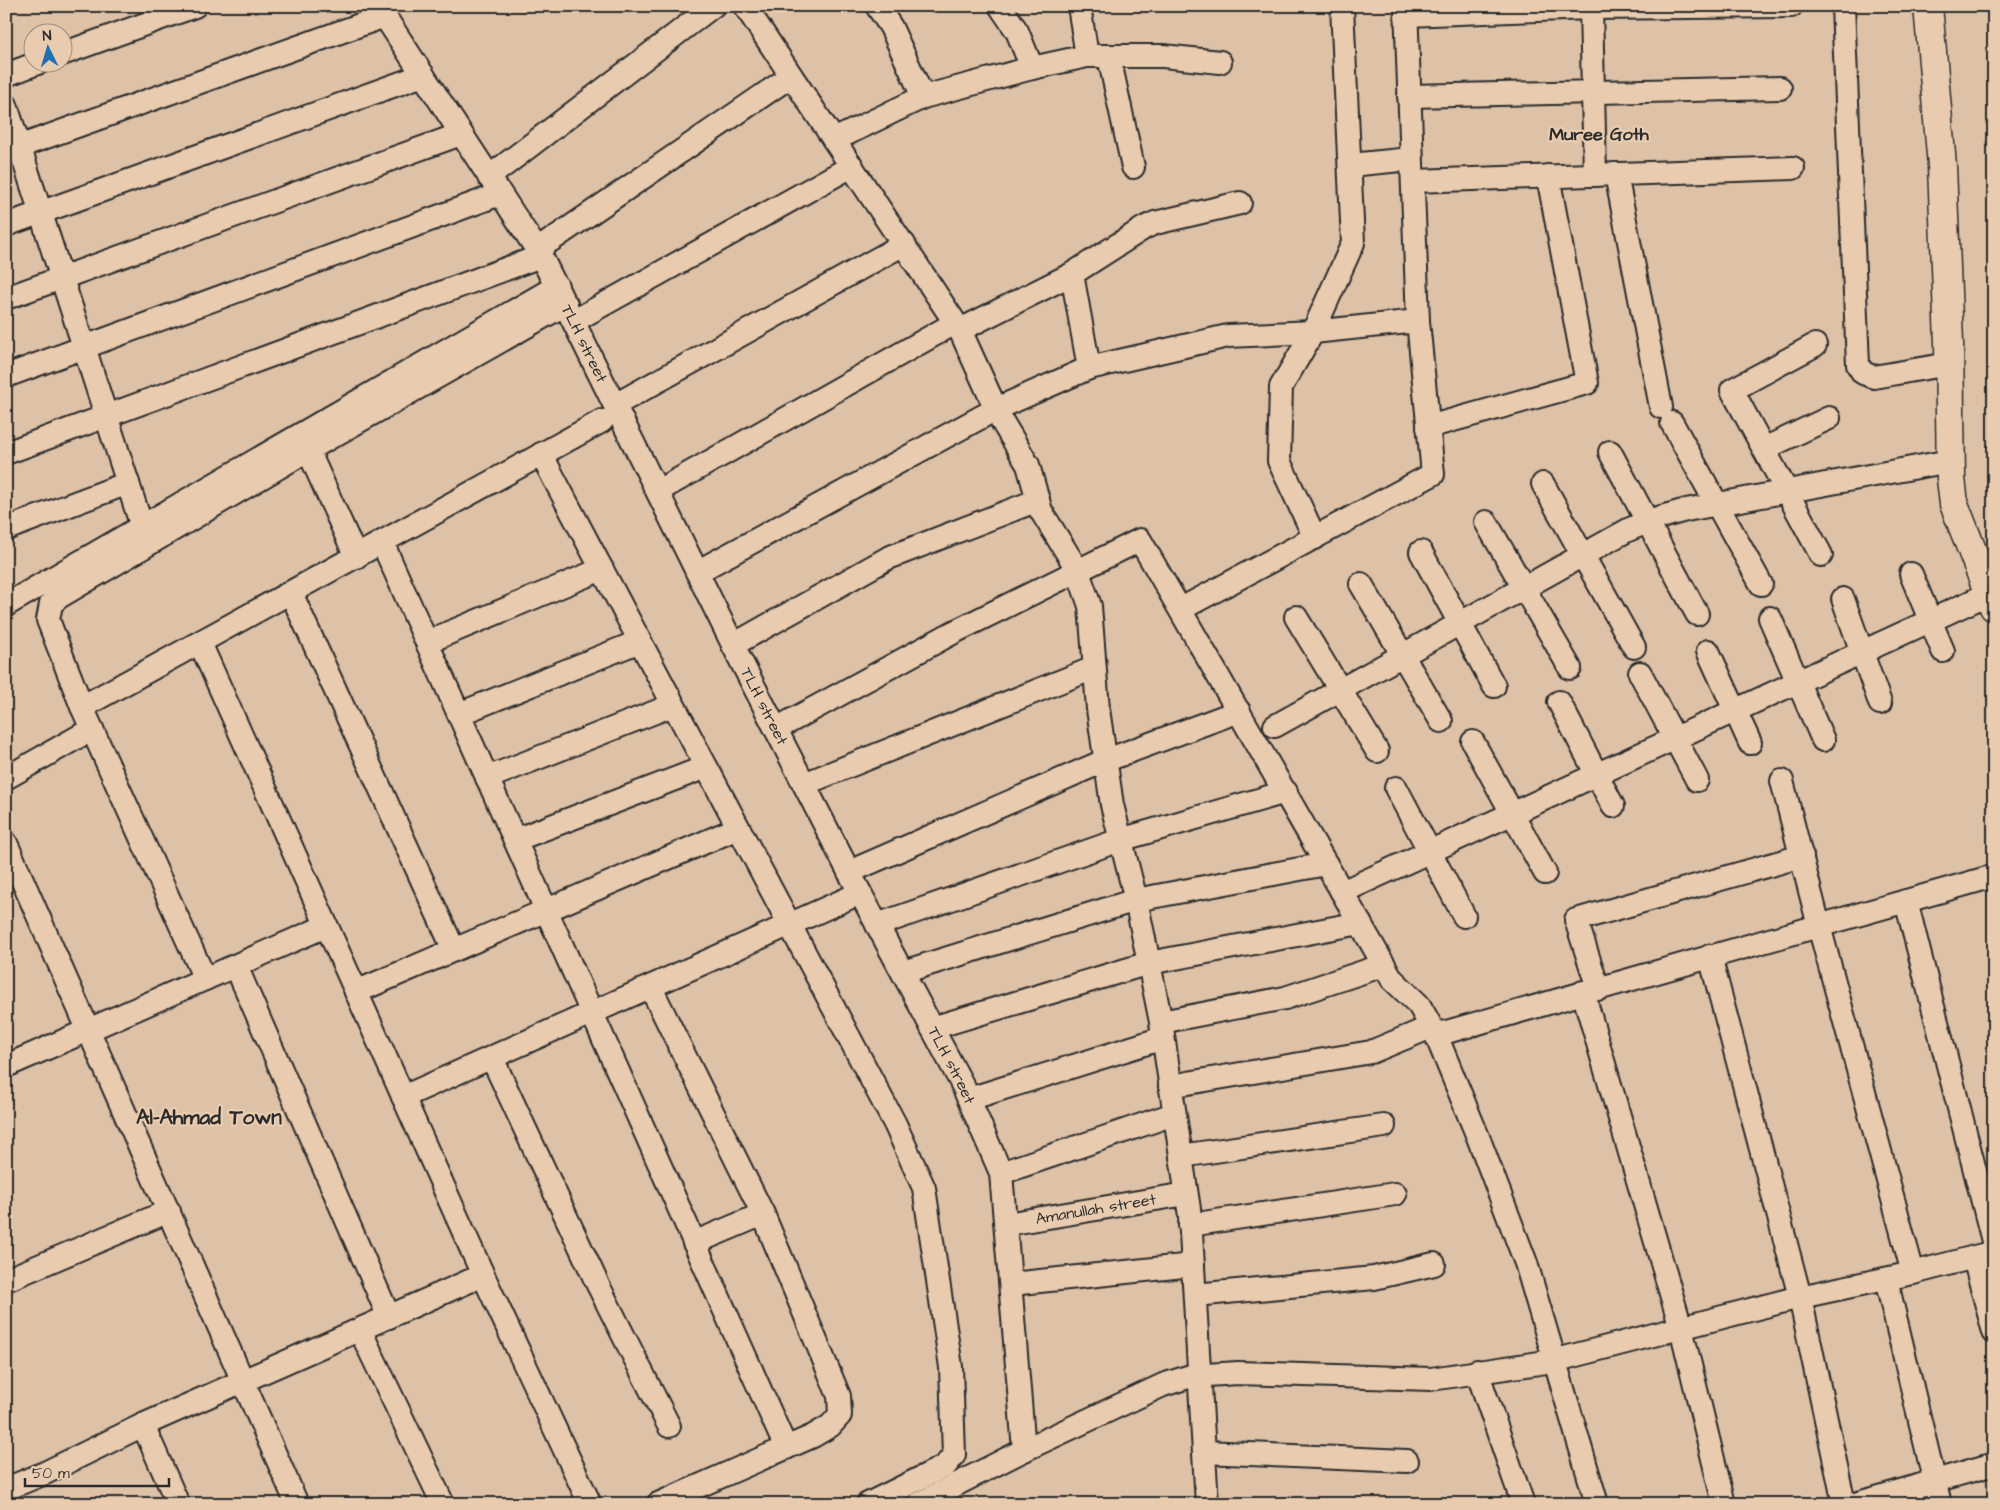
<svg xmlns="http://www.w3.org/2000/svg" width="2000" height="1510" font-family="'Architects Daughter',sans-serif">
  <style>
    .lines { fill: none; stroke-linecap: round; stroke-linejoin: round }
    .street-casing { stroke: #2b2b2b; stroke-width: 26 }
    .secondary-casing { stroke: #2b2b2b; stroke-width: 31 }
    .street { stroke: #e9ccb0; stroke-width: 22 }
    .secondary { stroke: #e9ccb0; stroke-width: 28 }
    .labels { text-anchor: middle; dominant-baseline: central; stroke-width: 4.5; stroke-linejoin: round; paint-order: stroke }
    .street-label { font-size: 16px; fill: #2b2b2b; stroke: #e9ccb0 }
    .neighbourhood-label { font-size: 18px; font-weight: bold; fill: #2b2b2b; stroke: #e9ccb0 }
    .district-label { font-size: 21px; font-weight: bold; fill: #2b2b2b; stroke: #e9ccb0 }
  </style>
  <rect width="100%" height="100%" fill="#dec2a8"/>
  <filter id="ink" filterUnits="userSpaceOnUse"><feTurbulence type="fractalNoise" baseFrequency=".02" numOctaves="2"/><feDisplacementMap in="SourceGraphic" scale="10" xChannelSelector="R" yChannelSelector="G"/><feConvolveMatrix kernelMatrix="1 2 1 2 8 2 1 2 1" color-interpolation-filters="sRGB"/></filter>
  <g filter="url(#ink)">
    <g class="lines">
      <defs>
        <g id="street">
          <path id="s1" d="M378,6l163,250 202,409 106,207 114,214 38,87 23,277"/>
          <path d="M745,6l215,324 40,88 28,47 13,46 36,58 13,37 8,103 14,96 24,95 25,122 29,194 17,288"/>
          <path d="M877,6l14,21 32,70"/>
          <path d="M1000,6l17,25 15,37"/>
          <path d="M1079,6l8,50"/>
          <path d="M1843,6l15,359 5,8 11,4 75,-13"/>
          <path d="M1591,8l4,167"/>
          <path d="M1406,15l185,-7 200,-2"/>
          <path d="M62,54l133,-48"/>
          <path d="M1109,57l24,110"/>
          <path d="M6,75l34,-13"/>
          <path d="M1409,96l371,-8"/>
          <path d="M6,105l136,422"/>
          <path d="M834,140l89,-43 109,-29 55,-12h76l57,6"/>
          <path d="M7,151l378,-135"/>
          <path d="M1350,165l61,-6"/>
          <path d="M1616,174l45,233"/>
          <path d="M489,177l224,-171"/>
          <path d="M1413,181l380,-13"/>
          <path d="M6,225l417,-150"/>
          <path d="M537,250l254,-174"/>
          <path d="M1072,274l17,94"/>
          <path d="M6,298l455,-164"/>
          <path d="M574,321l278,-155"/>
          <path d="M960,330l112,-56 72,-46 11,-5 85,-20"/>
          <path d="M1815,345l-83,45 89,165"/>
          <path d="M6,376l494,-182"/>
          <path d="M615,405l289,-161"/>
          <path d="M1672,423l89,161"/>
          <path d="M1428,427l159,-44 -39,-207"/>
          <path d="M1764,449l65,-31"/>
          <path d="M308,450l48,107"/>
          <path d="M1610,452l87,162"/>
          <path d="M6,453l535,-197"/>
          <path d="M541,454l354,670 29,64 27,179 3,88 -9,11 -77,38"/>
          <path d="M1543,484l91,163"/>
          <path d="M658,491l297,-168"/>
          <path d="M1486,522l84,146"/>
          <path d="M6,529l122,-46"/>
          <path d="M1315,538l-36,-77 2,-74 32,-55 40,-89 -11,-237"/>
          <path d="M382,542l404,906"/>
          <path d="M1421,552l73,134"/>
          <path d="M697,572l299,-163 93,-41 139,-32 85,-4 105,-11"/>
          <path d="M1911,574l32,77"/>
          <path d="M1361,584l80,137"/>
          <path d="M291,593l163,357"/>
          <path d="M1843,599l37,104"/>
          <path d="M6,605l551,-319"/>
          <path d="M1181,609l252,-135 -15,-153 -12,-315"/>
          <path d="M1296,617l81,134"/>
          <path d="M1770,618l53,122"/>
          <path d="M427,642l175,-73"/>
          <path d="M200,643l283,632 107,229"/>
          <path d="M733,645l155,-87 150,-58"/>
          <path d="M1708,651l42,92"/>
          <path d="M1640,673l57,107"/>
          <path d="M1559,702l54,104"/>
          <path d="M82,707l520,-286"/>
          <path d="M459,714l181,-73"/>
          <path d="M1275,726l353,-196 26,-11 32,-9 264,-49"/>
          <path d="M776,729l178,-97 186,-92 252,439 27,26 17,30 42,102 48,126 71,241"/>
          <path d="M1473,742l72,131"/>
          <path d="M6,778l86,-49"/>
          <path d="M487,778l186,-73"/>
          <path d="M1782,781l37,145 94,347"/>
          <path d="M804,784l290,-116"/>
          <path d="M1396,788l68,128"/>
          <path d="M515,840l191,-73"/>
          <path d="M6,843l291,661"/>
          <path d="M849,872l255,-111 135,-50"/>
          <path d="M1342,892l646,-298"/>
          <path d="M1906,901l88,344"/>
          <path d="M877,925l243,-85 166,-48"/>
          <path d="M1710,956l90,341 44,207"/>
          <path d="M236,966l153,351"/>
          <path d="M903,972l233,-72 190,-36"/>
          <path d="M205,979l-123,-272 -34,-87 3,-16 8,-7 249,-147 258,-146"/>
          <path d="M651,988l112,226 76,182 1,19 -10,11 -17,10 -155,68"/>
          <path d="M1598,988l-22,-68 226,-64"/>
          <path d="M356,992l382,-164"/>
          <path d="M1583,992l98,336 43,176"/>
          <path d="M1161,1022l124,-24 99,-33"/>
          <path d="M932,1028l217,-65 211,-40"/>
          <path d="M1436,1035l558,-159"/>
          <path d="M492,1058l106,227 71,141"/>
          <path d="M6,1066l320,-140"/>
          <path d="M1170,1086l201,-34 60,-25"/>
          <path d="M403,1097l457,-204"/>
          <path d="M969,1099l194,-61"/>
          <path d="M1181,1156l203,-30"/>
          <path d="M1001,1173l173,-59"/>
          <path id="s2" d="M1006,1224l180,-30"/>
          <path d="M1190,1225l205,-31"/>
          <path d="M694,1243l69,-29"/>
          <path d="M1974,1258l20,74"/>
          <path d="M1886,1279l54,225"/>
          <path d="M6,1280l163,-69"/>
          <path d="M1011,1284l182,-19"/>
          <path d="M1195,1295l179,-17 60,-14"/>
          <path d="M360,1330l83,174"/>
          <path d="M1477,1371l46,133"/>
          <path d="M143,1425l35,79"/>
          <path d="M1204,1452l203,9"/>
          <path d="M6,1489l39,-16 98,-48 340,-150"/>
          <path d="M918,1504l106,-54 139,-65 28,-9 47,-3 193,6 122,-18 247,-64 113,-24 81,-21"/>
          <path d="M1855,1504l139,-40"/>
        </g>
        <path id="secondary" d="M1928,6l14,160 7,177 2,135 3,26 40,103"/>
      </defs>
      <use href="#street" class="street-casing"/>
      <use href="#secondary" class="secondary-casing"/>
      <use href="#street" class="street"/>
      <use href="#secondary" class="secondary"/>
    </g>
  </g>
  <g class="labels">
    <g class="street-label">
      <text stroke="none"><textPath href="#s1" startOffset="396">TLH street</textPath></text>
      <text stroke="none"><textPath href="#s1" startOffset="801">TLH street</textPath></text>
      <text stroke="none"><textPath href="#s1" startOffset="1206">TLH street</textPath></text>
      <text stroke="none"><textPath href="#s2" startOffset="91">Amanullah street</textPath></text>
    </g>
    <g class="neighbourhood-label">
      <text x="1599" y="134">Muree Goth</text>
    </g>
    <g class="district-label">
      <text x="209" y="1117">Al-Ahmad Town</text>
    </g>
  </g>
  <rect width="2000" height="1510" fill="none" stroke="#e9ccb0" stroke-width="25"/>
  <rect x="12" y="12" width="1975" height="1485" fill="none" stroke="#2b2b2b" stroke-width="2" filter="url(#ink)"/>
  <g transform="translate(48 48) rotate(355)"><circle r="24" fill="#e9ccb0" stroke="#9d8c7b"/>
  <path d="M0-4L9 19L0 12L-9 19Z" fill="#1f6fb2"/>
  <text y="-8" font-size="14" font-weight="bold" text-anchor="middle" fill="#2b2b2b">N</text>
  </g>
  <path d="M25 1478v8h144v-8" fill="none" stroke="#2b2b2b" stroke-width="2.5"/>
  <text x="32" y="1478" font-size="15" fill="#2b2b2b" stroke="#e9ccb0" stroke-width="4" paint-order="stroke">50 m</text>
</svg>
